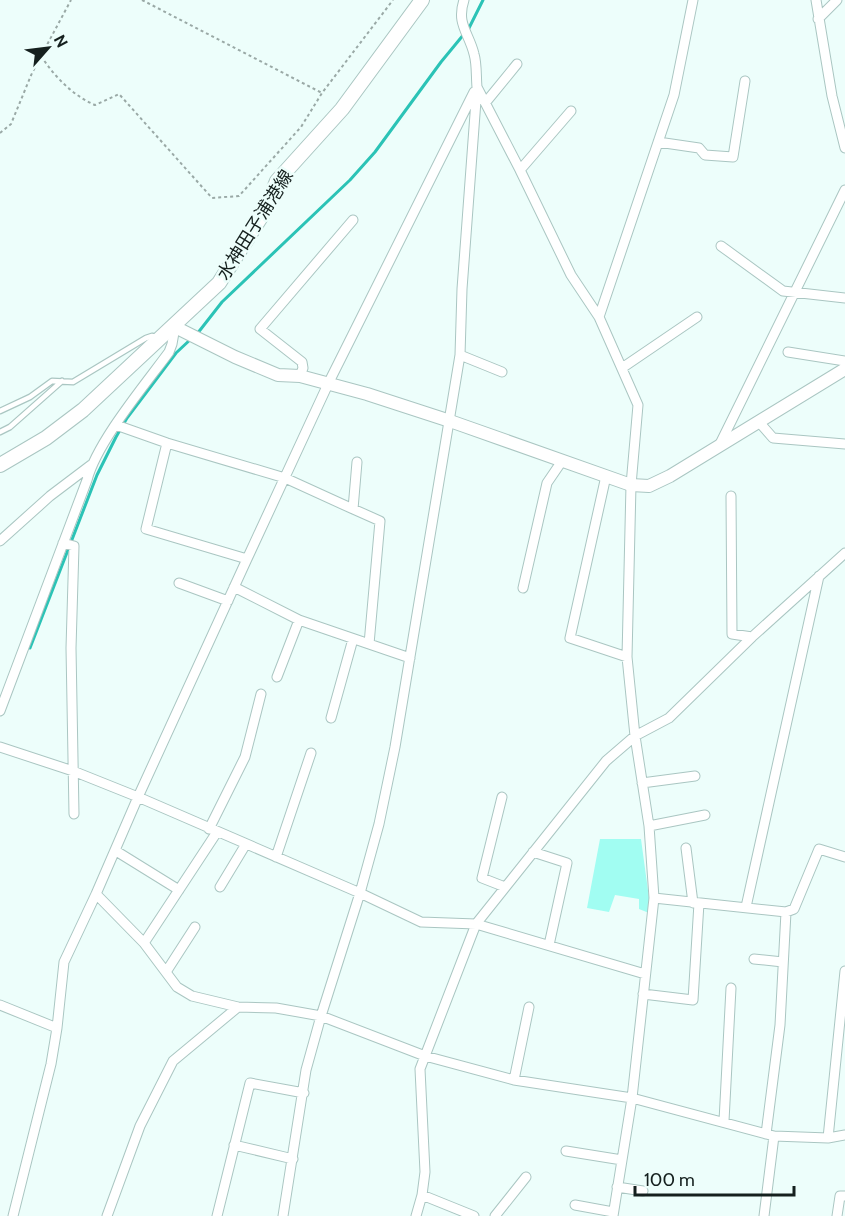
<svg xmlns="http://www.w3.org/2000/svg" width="845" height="1216" font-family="Cabin,'Noto Sans JP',sans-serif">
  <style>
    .green { fill: #a1fdf2 }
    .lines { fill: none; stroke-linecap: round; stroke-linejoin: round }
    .stream { stroke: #2bc3b6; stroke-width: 3 }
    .service-casing { stroke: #aac6c2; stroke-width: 7 }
    .minor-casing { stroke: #aac6c2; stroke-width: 11 }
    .tertiary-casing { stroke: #aac6c2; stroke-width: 14 }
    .secondary-casing { stroke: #aac6c2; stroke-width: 16 }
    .path { stroke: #9aa9a6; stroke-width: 2; stroke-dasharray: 3 3; stroke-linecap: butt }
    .service { stroke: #fff; stroke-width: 4.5 }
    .minor { stroke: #fff; stroke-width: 9 }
    .tertiary { stroke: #fff; stroke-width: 12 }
    .secondary { stroke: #fff; stroke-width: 14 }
    .labels { text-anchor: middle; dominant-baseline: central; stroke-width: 5; stroke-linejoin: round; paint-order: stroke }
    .street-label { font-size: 18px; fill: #15201e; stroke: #edfefb }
  </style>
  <rect width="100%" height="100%" fill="#edfefb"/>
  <path class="green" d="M600,839h41l8,59v15l-10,-4v-10l-24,-4 -6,17 -22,-4z"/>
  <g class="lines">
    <path class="stream" d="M197,334l25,-32 128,-122 25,-28 66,-90 28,-34 14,-28
      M30,648l67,-173 19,-38 11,-19 49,-65 16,-15"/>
    <defs>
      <path id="service" d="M0,411l30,-14 22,-16 21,1 73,-44 6,-2 4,1
        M0,432l10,-5 52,-46"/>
      <path id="minor" d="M816,0l16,96 13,52
        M818,19l19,-19
        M477,87l43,83 51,105 28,42 39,88 -7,80 -4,172 8,79 14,90 5,72 -22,200 -19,118
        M486,102l31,-38
        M658,142l41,6 6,7 28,2 12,-76
        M520,170l51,-59
        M721,246l62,45 62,7
        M599,317l75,-222 19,-95
        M788,352l57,9
        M460,355l42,17
        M622,368l75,-51
        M300,376l3,-8 -1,-6 -42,-33 93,-109
        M759,422l14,16 72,6
        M116,425l51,18 118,35 68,31
        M167,443l-21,86 101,30
        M720,444l125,-254
        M357,462l-4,47 27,12 -11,123
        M606,476l-36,162 57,19
        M731,496l1,138 20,3
        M0,541l50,-45 41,-31
        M63,543l11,3 -3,102 3,166
        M179,583l49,18
        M234,587l65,33 111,38
        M523,588l24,-105 15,-22
        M277,677l22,-57
        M0,711l87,-231c10,-38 57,-94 82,-128l3,-8 3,-17
        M331,718l22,-79
        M0,747l73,24 65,26 222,96 61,29 55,2 169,50
        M642,783l53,-7
        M502,797l-20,81 23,9
        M649,826l56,-11
        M209,829l36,-72 16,-63
        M686,848l7,55
        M116,851l63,39
        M533,852l34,11 -18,82
        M276,857l35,-104
        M220,887l26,-43
        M96,894l48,49 33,44 15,9 46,11 38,1 45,8 104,40 89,24 118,18 142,38 54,2 17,-3
        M654,898l132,14 -6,113 -14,109
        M746,907l73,-331
        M786,912l8,-3 25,-60 26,8
        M144,943l73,-111
        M754,959l29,3
        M166,972l29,-45
        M643,994l50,6 6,-97
        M0,1005l57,23
        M514,1080l15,-73
        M724,1121l7,-133
        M828,1138l17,-167
        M234,1145l59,14
        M566,1151l56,9
        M617,1187l26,4
        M422,1195l52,21
        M575,1205l38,7
        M13,1216l38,-152 6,-36 7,-66 32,-68 42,-97 109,-238 82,-177 145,-290
        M107,1216l33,-90 33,-65 65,-54
        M217,1216l33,-133 54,10
        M283,1216l23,-146 15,-54 39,-123 19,-69 16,-77 65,-392 2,-66 15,-202c-1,-10 0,-23 -3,-33 -5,-21 -18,-30 -10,-54
        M416,1216l6,-21 3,-23 -5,-103 56,-145 130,-163 29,-25 34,-18 83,-81 93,-84
        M495,1216l31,-39
        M764,1216l10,-80
        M837,1216l3,-20h5"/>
      <path id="tertiary" d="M175,327l60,30 43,18 22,1 67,18 83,27 181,64 18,1 21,-10 175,-107"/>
      <path id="secondary" d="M0,465l46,-27 37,-28 136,-127 47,-74 11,-28 65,-72 80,-109"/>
    </defs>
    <use href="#service" class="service-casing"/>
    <use href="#minor" class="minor-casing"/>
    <use href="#tertiary" class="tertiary-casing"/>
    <use href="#secondary" class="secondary-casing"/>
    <path class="path" d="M142,0l180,93
      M41,56c14,21 31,39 54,49l24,-11 93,104 27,-2 62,-69 21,-34 71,-93
      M0,133l11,-9 21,-51 39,-73"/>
    <use href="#service" class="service"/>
    <use href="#minor" class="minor"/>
    <use href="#tertiary" class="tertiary"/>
    <use href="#secondary" class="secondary"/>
  </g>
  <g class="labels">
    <g class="street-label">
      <text transform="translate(255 225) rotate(-58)">水神田子浦港線</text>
    </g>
  </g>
  <g transform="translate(48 48) rotate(62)" stroke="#edfefb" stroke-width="4.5" paint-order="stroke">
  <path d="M0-4.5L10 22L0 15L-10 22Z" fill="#15201e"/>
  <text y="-9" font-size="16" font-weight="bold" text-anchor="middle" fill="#15201e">N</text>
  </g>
  <path d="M635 1186v9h159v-9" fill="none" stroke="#15201e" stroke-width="3"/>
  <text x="644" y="1186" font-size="18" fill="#15201e" stroke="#edfefb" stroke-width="4.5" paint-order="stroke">100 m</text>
</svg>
